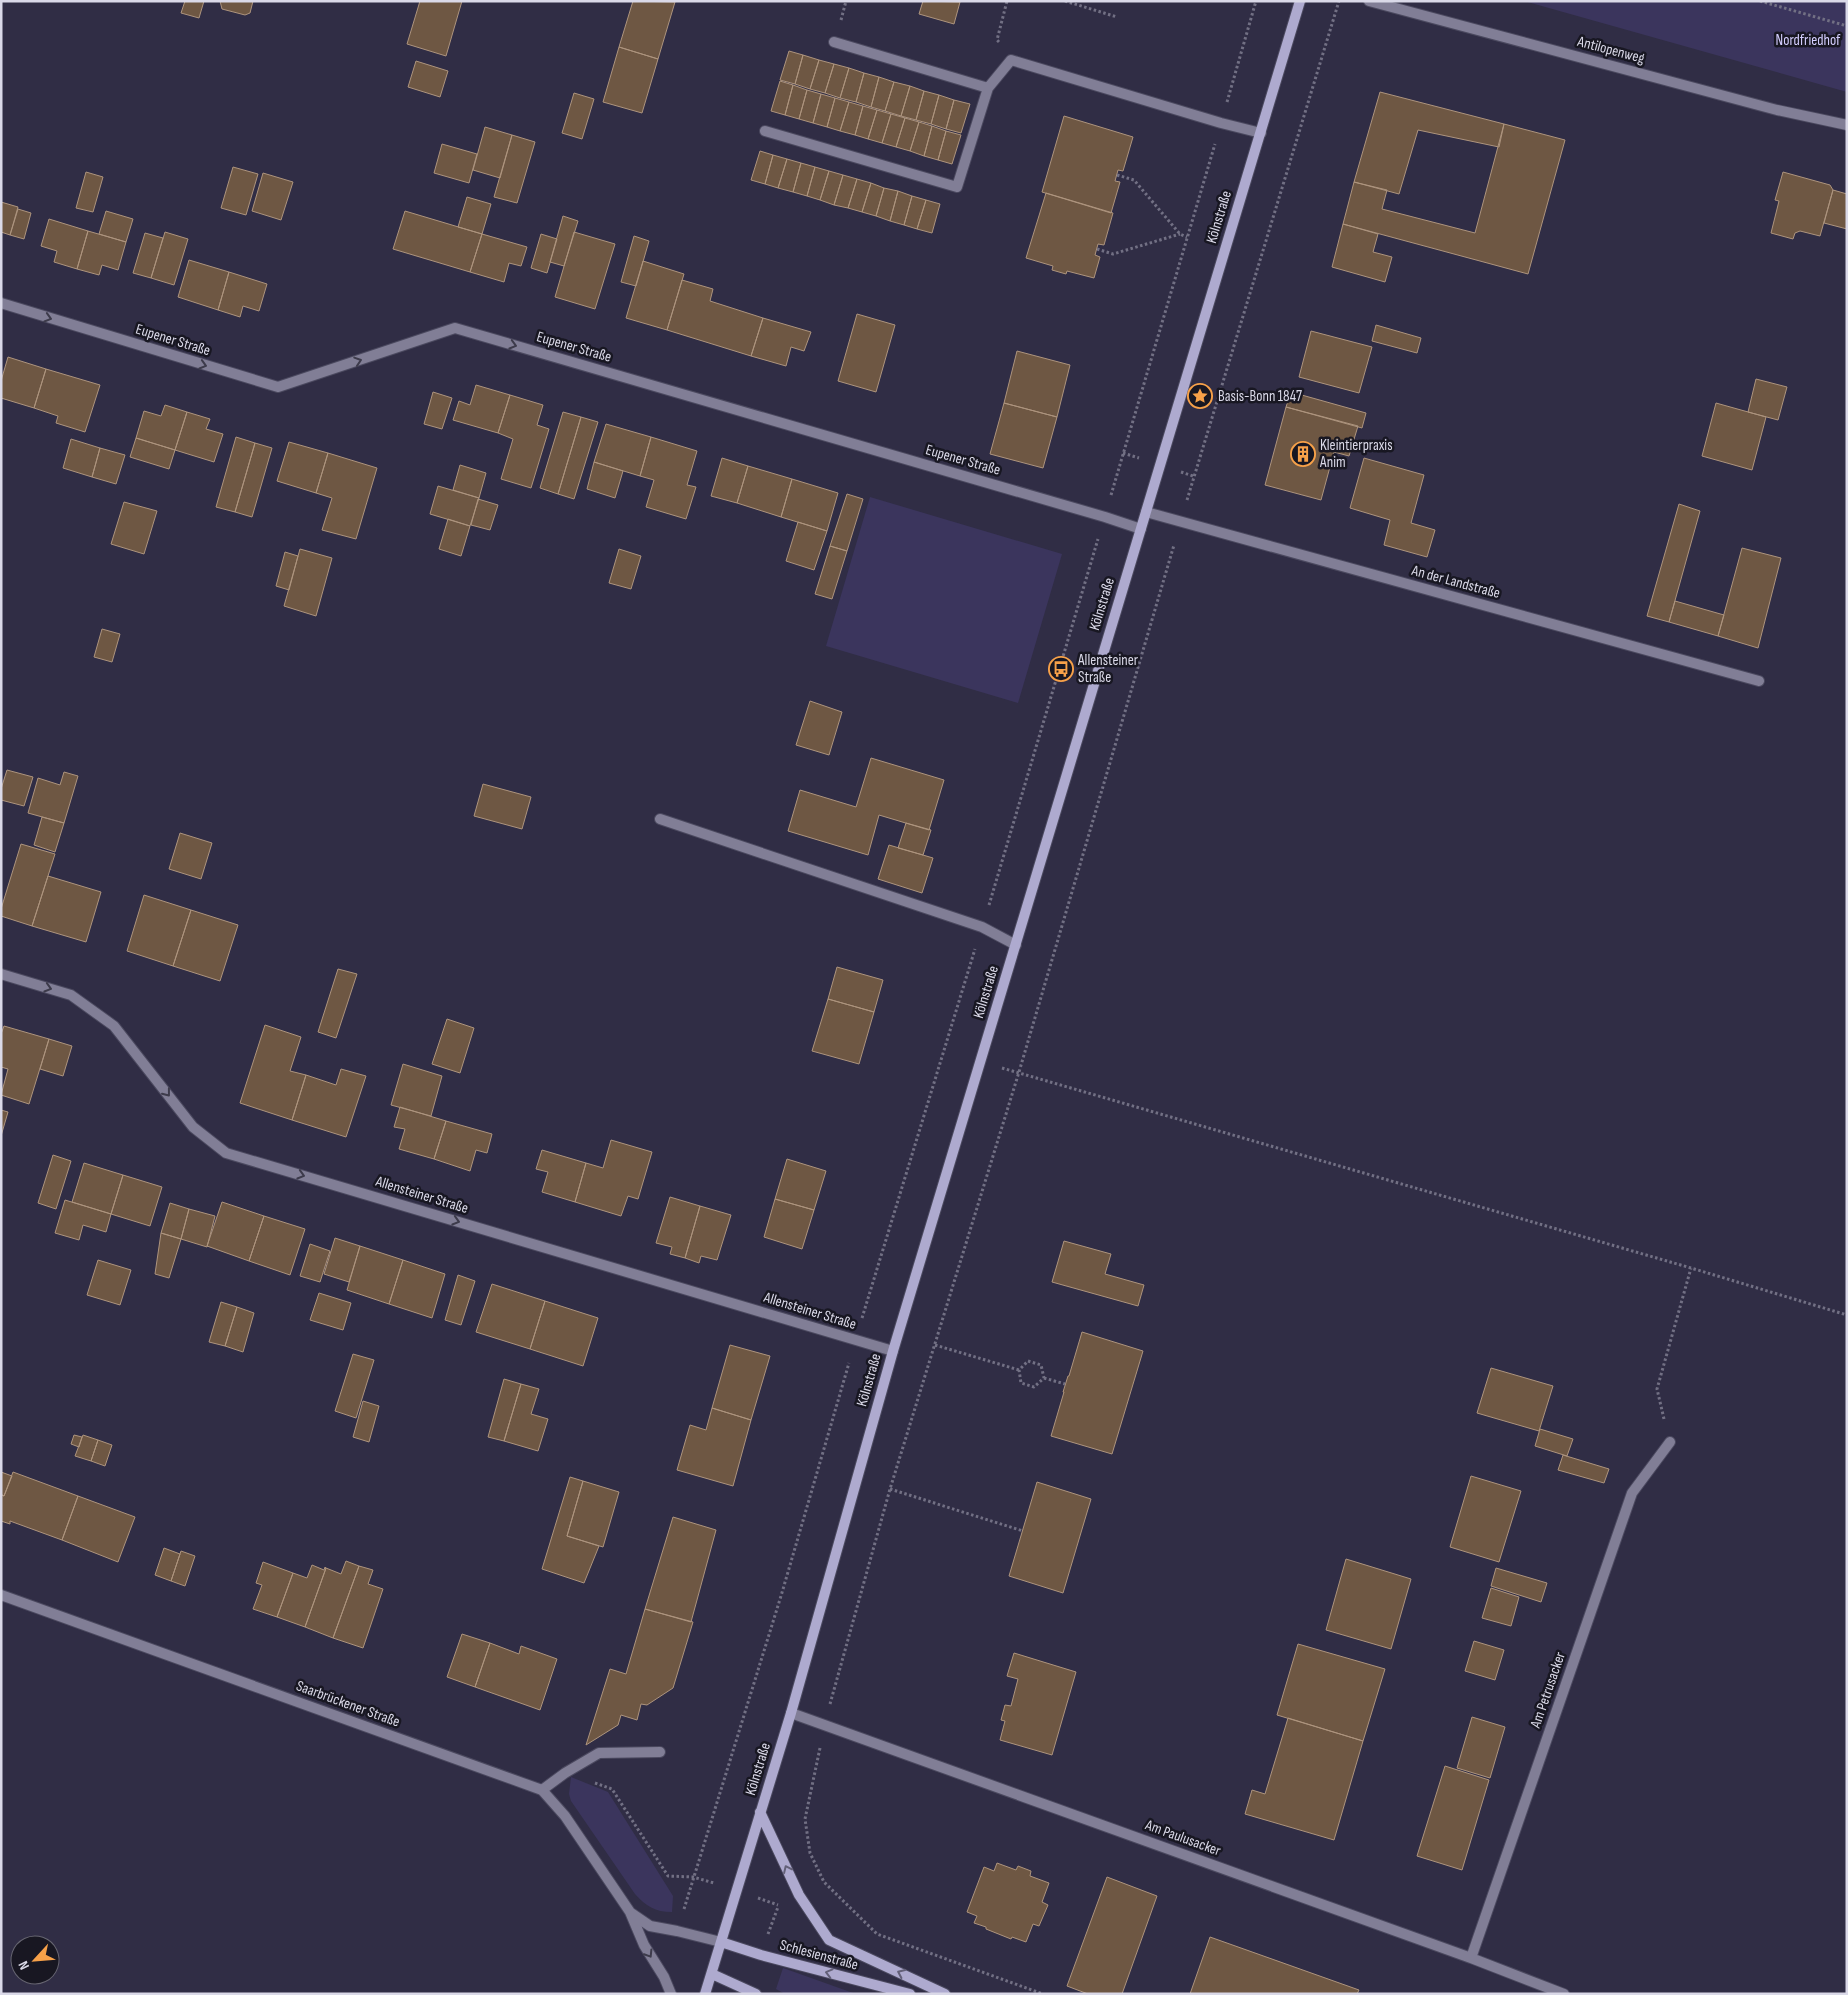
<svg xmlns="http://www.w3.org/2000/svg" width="1848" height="1995" font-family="'Sofia Sans Condensed',sans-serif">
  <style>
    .green { fill: #3b355d }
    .building { fill: #6e5743; stroke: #ad947e }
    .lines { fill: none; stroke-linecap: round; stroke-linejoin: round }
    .lane-casing { stroke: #4b495f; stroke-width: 12 }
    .street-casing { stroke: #4b495f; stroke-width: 12 }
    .secondary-casing { stroke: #4b495f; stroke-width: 12 }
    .path { stroke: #727084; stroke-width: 3; stroke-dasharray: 2.5 2.5; stroke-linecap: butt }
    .lane { stroke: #817e96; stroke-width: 10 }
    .street { stroke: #817e96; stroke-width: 10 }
    .secondary { stroke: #aeaacf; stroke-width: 10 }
    .oneway { stroke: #3d3b4b }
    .oneway2 { stroke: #636078 }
    .labels { text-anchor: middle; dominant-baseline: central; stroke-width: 5; stroke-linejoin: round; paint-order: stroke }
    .park-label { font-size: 15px; fill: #d5cfff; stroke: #181722 }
    .street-label { font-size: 15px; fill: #dad9e8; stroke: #181722 }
    .poi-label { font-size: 15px; fill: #dad9e8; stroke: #181722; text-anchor: start }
  </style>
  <rect width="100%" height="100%" fill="#302d45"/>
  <path class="green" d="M1524,1h323v91z
    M870,497l192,57 -44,149 -192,-57z
    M571,1777l37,15 65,104 -1,16c-17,0 -26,-6 -37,-18l-64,-93 -2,-7z
    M783,1968l73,26h-71l-9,-5z"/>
  <path class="building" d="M185,1h19l-5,17 -18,-5z
    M220,1h33l-3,12 -5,2 -23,-6z
    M420,1h42l-16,55 -39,-12z
    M633,1l42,1 -17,57 -39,-12z
    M923,1l37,1 -6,22 -35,-10z
    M619,47l39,12 -16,54 -39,-11z
    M789,51l14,4 -8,29 -15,-4z
    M803,55l16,5 -9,29 -15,-5z
    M819,60l15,4 -9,29 -15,-4z
    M416,61l32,10 -8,26 -32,-10z
    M834,64l15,4 -9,30 -15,-5z
    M849,68l15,5 -8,29 -16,-4z
    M864,73l15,4 -8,30 -15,-5z
    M879,77l15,5 -9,29 -14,-4z
    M780,81l13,4 -8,30 -14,-4z
    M894,82l16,4 -9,30 -16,-5z
    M793,85l14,5 -8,29 -14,-4z
    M910,86l14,5 -8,29 -15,-4z
    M807,90l14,4 -8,29 -14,-4z
    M924,91l15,4 -8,29 -15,-4z
    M1380,92l124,32 -5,23 -81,-17 -19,64 -45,-12z
    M574,93l20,6 -12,40 -20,-6z
    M821,94l14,4 -8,29 -14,-4z
    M939,95l15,5 -8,29 -15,-5z
    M835,98l14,4 -9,29 -13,-4z
    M954,100l16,4 -9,29 -15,-4z
    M849,102l14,4 -8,29 -15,-4z
    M863,106l14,4 -9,29 -13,-4z
    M877,110l14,4 -9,29 -14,-4z
    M891,114l14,4 -9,29 -14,-4z
    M1064,116l69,21 -10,34 -5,-1 -3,11 5,1 -9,31 -69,-21z
    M905,118l14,4 -9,29 -14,-4z
    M919,122l13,4 -8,30 -14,-5z
    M1504,124l61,16 -37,134 -185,-50 11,-42 33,8 -5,19 93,24z
    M932,126l14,5 -8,29 -14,-4z
    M485,127l27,8 -12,43 -27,-8z
    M946,131l15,4 -9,29 -14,-4z
    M512,135l23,7 -18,61 -23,-6z
    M442,144l35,10 -8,29 -35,-10z
    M760,151l13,4 -8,29 -14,-4z
    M773,155l14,4 -9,29 -13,-4z
    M787,159l14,4 -8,29 -15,-4z
    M801,163l14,4 -8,29 -14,-4z
    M233,167l25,7 -12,41 -25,-7z
    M815,167l14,4 -9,29 -13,-4z
    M829,171l14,4 -9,30 -14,-5z
    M86,172l17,5 -10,35 -17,-4z
    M1783,172l47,13 3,5 -13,46 -20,-5 -5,2 -2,6 -22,-6 8,-32 -4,-1z
    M263,173l30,9 -12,38 -29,-9z
    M843,175l14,4 -9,29 -14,-3z
    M857,179l14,4 -9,29 -14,-4z
    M871,183l13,5 -8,28 -14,-4z
    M884,188l14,3 -8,30 -14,-5z
    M1833,190l14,4v35l-23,-6z
    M898,191l14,5 -8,29 -14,-4z
    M1046,193l67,20 -9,32 -6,-1 -3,11 5,2 -6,21 -27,-7 -1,3 -14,-4 1,-4 -27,-8z
    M912,196l14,4 -9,29 -13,-4z
    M467,197l24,7 -9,30 -24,-7z
    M926,200l14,4 -8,29 -15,-4z
    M1,202l17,5 -8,28 -9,-3z
    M18,209l13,4 -7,26 -14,-4z
    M106,211l27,8 -7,23 -27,-8z
    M405,211l77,23 -12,38 -77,-23z
    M563,216l15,5 -14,45 -14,-4z
    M49,219l39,12 -11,38 -23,-7 3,-11 -16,-5z
    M1343,224l35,10 -5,18 19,5 -7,25 -53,-15z
    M88,231l38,11 -8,28 -16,-5 -3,10 -22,-6z
    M165,232l23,7 -14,46 -23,-7z
    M574,232l41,12 -20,65 -40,-12z
    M145,233l18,5 -12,40 -18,-5z
    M482,234l45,13 -6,19 -12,-3 -5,19 -34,-10z
    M541,234l16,5 -10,34 -16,-5z
    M634,236l15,5 -13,45 -15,-4z
    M189,260l40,12 -11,38 -40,-13z
    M643,261l41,13 -17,56 -41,-12z
    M229,272l38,12 -8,27 -16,-5 -3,11 -22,-7z
    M682,280l31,9 -3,12 53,17 -12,38 -84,-26z
    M857,314l38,11 -19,67 -38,-11z
    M763,318l48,14 -7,19 -13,-4 -5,19 -35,-10z
    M1376,325l45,13 -4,15 -45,-12z
    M1311,331l61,16 -13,46 -60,-16z
    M1017,351l53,14 -13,52 -53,-14z
    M8,357l38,12 -12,39 -33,-10v-17z
    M46,369l54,16 -15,47 -29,-9 2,-7 -24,-8z
    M1756,379l31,8 -9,33 -30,-8z
    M476,385l34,10 -12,38 -45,-13 6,-19 11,4z
    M433,392l19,6 -10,31 -18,-5z
    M1291,392l75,21 -4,15 -76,-21z
    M510,395l33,10 -6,20 12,4 -18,59 -30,-9 12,-40 -15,-6z
    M1004,403l53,14 -14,51 -53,-14z
    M1716,403l50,14 -14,53 -50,-14z
    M165,405l22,7 -12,38 -39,-12 8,-27 17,5z
    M1286,407l72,19 -9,30 -15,-4 -13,48 -56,-15z
    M187,412l23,7 -4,10 17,5 -9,28 -39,-12z
    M563,412l18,5 -23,77 -18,-6z
    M581,417l17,5 -24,77 -16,-5z
    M606,424l45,13 -11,39 -46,-14z
    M236,437l19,6 -20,69 -19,-5z
    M651,437l46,14 -10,34 9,2 -10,32 -40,-12 8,-27 -14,-4z
    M136,438l39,12 -6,19 -39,-12z
    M71,439l29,9 -8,29 -29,-9z
    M289,442l39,11 -12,40 -39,-12z
    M255,443l17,5 -20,69 -17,-5z
    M100,448l25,7 -9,29 -24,-7z
    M328,453l49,15 -21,71 -34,-9 10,-32 -16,-5z
    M722,458l26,8 -11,37 -26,-7z
    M1364,458l60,17 -13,48 24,7 -8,27 -43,-12 6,-25 -40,-12z
    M594,462l29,9 -8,27 -28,-9z
    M460,465l26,8 -7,25 -26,-8z
    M748,466l44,13 -11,38 -44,-14z
    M792,479l46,14 -11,38 -46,-14z
    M438,486l41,12 -9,28 -40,-12z
    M847,494l16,5 -16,52 -17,-5z
    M478,499l20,6 -8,25 -19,-5z
    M124,502l33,9 -13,43 -33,-10z
    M1679,504l21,7 -31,111 -22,-6z
    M448,519l22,7 -9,30 -22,-7z
    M798,522l29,9 -13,39 -28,-9z
    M830,546l17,5 -15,48 -17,-5z
    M1742,548l39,10 -23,90 -40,-12z
    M300,549l32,9 -16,58 -32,-10z
    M619,549l22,7 -10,33 -22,-6z
    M285,552l13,4 -9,34 -13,-4z
    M1675,601l49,14 -6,21 -49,-14z
    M102,629l18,5 -8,28 -18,-5z
    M810,701l32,11 -13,43 -33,-10z
    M871,758l73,22 -15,50 -50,-15 -11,40 -80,-24 12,-41 56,17z
    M7,770l26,7 -9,29 -23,-6v-11z
    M64,772l14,4 -14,47 -36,-10 10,-35 22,7z
    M483,784l48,13 -9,32 -48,-13z
    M42,817l22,6 -9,29 -21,-7z
    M906,823l25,7 -8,25 -25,-7z
    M180,833l32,10 -11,36 -32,-10z
    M21,844l34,10 -23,72 -31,-10v-7z
    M889,845l44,13 -11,35 -44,-14z
    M48,876l53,16 -15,50 -54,-16z
    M144,895l47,15 -18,56 -46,-15z
    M191,910l47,15 -18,56 -47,-15z
    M837,967l46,13 -9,32 -46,-13z
    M338,969l19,5 -21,64 -18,-6z
    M828,999l46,13 -15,52 -47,-13z
    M447,1019l27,9 -14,45 -28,-9z
    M265,1025l36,12 -11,34 16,4 -14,45 -52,-17z
    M4,1026l45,13 -20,65 -28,-9 7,-26 -7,-2v-33z
    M49,1039l23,7 -9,30 -23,-7z
    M403,1064l39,12 -11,40 -40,-11z
    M341,1069l25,7 -20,61 -54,-17 14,-45 30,10z
    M400,1107l46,14 -12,38 -35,-10 6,-20 -11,-2z
    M1,1110l7,2 -7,24z
    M446,1121l46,13 -5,19 -11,-3 -6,21 -36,-12z
    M611,1140l41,12 -14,47 -10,-3 -7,20 -46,-14 11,-39 17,5z
    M542,1150l44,13 -11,39 -33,-10 6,-20 -12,-3z
    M53,1155l18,6 -15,48 -18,-6z
    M787,1159l39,12 -12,39 -39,-11z
    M84,1163l39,12 -12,39 -39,-12z
    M123,1175l39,12 -12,39 -39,-12z
    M670,1197l30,9 -15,52 -15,-4 2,-7 -16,-4z
    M775,1199l39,11 -12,39 -38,-12z
    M65,1200l46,14 -5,18 -23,-7 -4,15 -24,-7z
    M222,1202l42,14 -15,45 -42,-15z
    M170,1203l19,6 -8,30 -20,-6z
    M700,1206l31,9 -14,45 -16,-4 -2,7 -14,-5z
    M189,1209l26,7 -8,31 -26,-8z
    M264,1216l41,13 -15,46 -41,-14z
    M161,1233l20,6 -12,39 -14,-4z
    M335,1238l25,8 -11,36 -25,-8z
    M1064,1241l47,13 -6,20 39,11 -6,21 -86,-24z
    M310,1244l20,7 -10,31 -20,-6z
    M360,1246l43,14 -14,44 -42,-14z
    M98,1260l33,10 -11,35 -33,-10z
    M403,1260l42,14 -13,44 -43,-14z
    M458,1275l17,6 -14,44 -16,-5z
    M492,1284l53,17 -15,48 -54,-17z
    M319,1293l32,10 -8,27 -33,-10z
    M545,1301l53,17 -15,48 -53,-17z
    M221,1302l16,5 -12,39 -16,-4z
    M237,1307l17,6 -11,39 -18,-6z
    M1082,1332l61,19 -31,103 -61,-18 13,-44h-1l5,-16h1z
    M730,1345l40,11 -19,64 -39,-12z
    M353,1354l21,6 -18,58 -21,-7z
    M1491,1368l62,18 -14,45 -62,-18z
    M504,1379l17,5 -17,57 -16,-4z
    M521,1384l18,5 -8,25 17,5 -10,32 -34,-10z
    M363,1401l16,5 -10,36 -16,-5z
    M712,1408l39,12 -18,66 -56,-16 13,-45 16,5z
    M1540,1429l33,10 -6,17 -32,-10z
    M74,1435l8,2 -3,10 -8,-3z
    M83,1435l15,5 -7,21 -16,-5z
    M98,1440l14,5 -7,21 -14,-5z
    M1563,1455l46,14 -5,14 -46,-13z
    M1,1472l11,4 -8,20 -2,-1 -1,2z
    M13,1472l65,24 -16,44 -52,-19v3l-9,-3v-24l1,-2 2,1z
    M1471,1476l50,15 -22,71 -49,-15z
    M570,1477l13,4 -16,55 32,10 -15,37 -42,-14z
    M583,1481l36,11 -16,55 -36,-11z
    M1037,1482l54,17 -28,94 -54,-17z
    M78,1496l57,21 -17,45 -56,-22z
    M673,1517l43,13 -25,92 -46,-13z
    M164,1548l16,6 -9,27 -16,-6z
    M181,1551l14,5 -10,30 -14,-5z
    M1346,1559l65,20 -20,70 -65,-19z
    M346,1561l13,5 -26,72 -28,-11 21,-59 15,6z
    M263,1562l30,11 -16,44 -24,-8 9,-24 -6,-2z
    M312,1565l12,5 1,-3 1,1 -21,59 -28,-10 16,-44 14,5z
    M359,1566l14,4 -5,14 15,5 -20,59 -30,-10z
    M1496,1568l51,15 -6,19 -50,-16z
    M1491,1588l28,9 -8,29 -29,-8z
    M645,1609l48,13 -20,66 -26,17 -6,-1 -4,16 -16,-5 -3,10 -32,20 24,-76 16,5z
    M462,1634l28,9 -15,44 -28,-10z
    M1474,1641l30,9 -9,30 -30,-9z
    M490,1643l29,11 2,-8 36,13 -17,51 -65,-23z
    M1298,1644l87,25 -22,72 -86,-26z
    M1014,1653l62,19 -24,83 -52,-15 5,-19 -4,-1 4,-15 6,1 7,-27 -11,-3z
    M1472,1717l33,10 -15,51 -33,-10z
    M1288,1718l75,23 -29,99 -89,-26 7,-24 13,4z
    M1445,1766l44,14 -27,90 -45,-14z
    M997,1863l19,7 2,-4 13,5 -1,5 19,7 -7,19 6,3 -9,21 -6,-2 -7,18 -14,-5 -1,2 -25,-10v-2l-12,-4 3,-7 -10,-4 17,-45 10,4z
    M1107,1877l50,19 -35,98h-34l-21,-8z
    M1210,1937l149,53 -2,4h-167z"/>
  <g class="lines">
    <defs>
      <path id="lane" d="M834,42l154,46 23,-28 210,63 40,10
        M765,131l192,56 31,-99
        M1146,512l613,169
        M660,819l322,108 34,18
        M542,1790l23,-17 34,-20 61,-1"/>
      <path id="street" d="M1369,1l408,109 70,15
        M1,303l277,84 177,-59 650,189 36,12
        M1,974l70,21 43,31 79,101 33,26 667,198
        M1,1595l541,195 23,26 65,96 14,33 20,32 7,17
        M791,1713l680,245 93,36
        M631,1913l19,13 27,5 44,11
        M1471,1958l161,-465 38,-51"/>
      <path id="secondary" d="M760,1812l39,83 30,45 116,54
        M721,1942l40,13 149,39
        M712,1974l44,20
        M705,1994l86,-281 102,-362 407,-1350"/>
    </defs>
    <use href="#lane" class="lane-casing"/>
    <use href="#street" class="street-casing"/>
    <use href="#secondary" class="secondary-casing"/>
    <path class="path" d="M1065,1l52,16
      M1760,1l87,25
      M841,20l5,-19
      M999,42l-2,-2 10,-39
      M1227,102l29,-101
      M1117,175l17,5 46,54 7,3
      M1097,249l16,5 67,-20
      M1123,453l16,5
      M1181,472l12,4
      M1111,495l104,-351
      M1187,500l152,-499
      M989,905l109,-366
      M1002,1068l689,200 156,47
      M862,1318l113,-369
      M935,1345l84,25
      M1028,1361l13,4 3,13 -10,9 -13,-4 -2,-13z
      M1044,1378l21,6
      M1664,1419l-7,-30 34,-121
      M890,1489l133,42
      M830,1704l60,-215 129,-417 155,-527
      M820,1748l-15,71 5,34 14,29 53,52 166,60
      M595,1783l17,6 56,87 25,1 21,6
      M758,1898l20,7
      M684,1909l97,-313 68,-233
      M768,1934l10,-27"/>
    <use href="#lane" class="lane"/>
    <use href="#street" class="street"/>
    <use href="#secondary" class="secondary"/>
  </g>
  <defs><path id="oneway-chevron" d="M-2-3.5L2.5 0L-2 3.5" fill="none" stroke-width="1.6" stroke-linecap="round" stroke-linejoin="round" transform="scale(1.25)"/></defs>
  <g class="oneway">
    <use href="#oneway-chevron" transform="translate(48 318) rotate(17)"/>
    <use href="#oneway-chevron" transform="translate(513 345) rotate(16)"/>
    <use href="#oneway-chevron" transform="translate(358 361) rotate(-18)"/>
    <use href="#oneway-chevron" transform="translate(203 365) rotate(17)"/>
    <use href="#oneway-chevron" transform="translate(48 988) rotate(17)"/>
    <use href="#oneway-chevron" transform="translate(167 1093) rotate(52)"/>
    <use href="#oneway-chevron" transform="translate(301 1175) rotate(17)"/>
    <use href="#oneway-chevron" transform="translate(456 1221) rotate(17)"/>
    <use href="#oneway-chevron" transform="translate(649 1954) rotate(58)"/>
  </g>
  <g class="oneway2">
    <use href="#oneway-chevron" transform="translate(787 1869) rotate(-115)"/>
    <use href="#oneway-chevron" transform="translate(829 1973) rotate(-165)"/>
    <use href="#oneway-chevron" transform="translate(901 1973) rotate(-155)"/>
  </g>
  <defs>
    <symbol id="sight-ring" viewBox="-11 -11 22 22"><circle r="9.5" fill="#181722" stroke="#f7a149" stroke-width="1.5"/><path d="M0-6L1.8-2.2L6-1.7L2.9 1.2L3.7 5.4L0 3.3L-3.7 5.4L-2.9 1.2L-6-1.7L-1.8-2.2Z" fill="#f7a149"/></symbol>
    <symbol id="building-ring" viewBox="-11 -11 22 22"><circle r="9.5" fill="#181722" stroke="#f7a149" stroke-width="1.5"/><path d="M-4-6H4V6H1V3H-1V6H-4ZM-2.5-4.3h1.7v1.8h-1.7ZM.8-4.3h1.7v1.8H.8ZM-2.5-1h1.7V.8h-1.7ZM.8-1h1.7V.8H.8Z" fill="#f7a149"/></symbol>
    <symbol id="bus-ring" viewBox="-11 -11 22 22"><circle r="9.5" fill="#181722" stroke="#f7a149" stroke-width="1.5"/><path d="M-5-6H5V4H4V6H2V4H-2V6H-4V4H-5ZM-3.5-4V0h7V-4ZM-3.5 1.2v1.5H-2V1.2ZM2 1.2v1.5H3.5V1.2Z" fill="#f7a149"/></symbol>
  </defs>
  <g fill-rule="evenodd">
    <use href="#sight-ring" x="1186" y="382" width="28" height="28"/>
    <use href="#building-ring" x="1289" y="440" width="28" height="28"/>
    <use href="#bus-ring" x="1047" y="655" width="28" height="28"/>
  </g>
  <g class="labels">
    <g class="park-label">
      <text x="1808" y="40">Nordfriedhof</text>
    </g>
    <g class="street-label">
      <text transform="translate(1611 50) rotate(15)">Antilopenweg</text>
      <text transform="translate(1219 217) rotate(-73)">Kölnstraße</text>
      <text transform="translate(173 340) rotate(17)">Eupener Straße</text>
      <text transform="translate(574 347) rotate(16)">Eupener Straße</text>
      <text transform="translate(963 460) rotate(16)">Eupener Straße</text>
      <text transform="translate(1456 582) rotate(15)">An der Landstraße</text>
      <text transform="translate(1102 604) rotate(-73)">Kölnstraße</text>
      <text transform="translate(986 992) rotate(-73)">Kölnstraße</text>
      <text transform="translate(422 1195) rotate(17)">Allensteiner Straße</text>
      <text transform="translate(810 1311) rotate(17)">Allensteiner Straße</text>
      <text transform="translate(869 1380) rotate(-74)">Kölnstraße</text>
      <text transform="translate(1548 1690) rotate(-71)">Am Petrusacker</text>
      <text transform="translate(348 1704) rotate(20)">Saarbrückener Straße</text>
      <text transform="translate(758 1769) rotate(-73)">Kölnstraße</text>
      <text transform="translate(1183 1838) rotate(20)">Am Paulusacker</text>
      <text transform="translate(819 1955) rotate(15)">Schlesienstraße</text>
    </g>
    <g class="poi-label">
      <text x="1218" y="396">Basis-Bonn 1847</text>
      <text x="1320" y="445">Kleintierpraxis<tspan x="1320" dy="17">Anim</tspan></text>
      <text x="1078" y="660">Allensteiner<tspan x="1078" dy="17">Straße</tspan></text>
    </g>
  </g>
  <rect width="1848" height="1995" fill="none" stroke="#dad9e8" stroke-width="5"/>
  <g transform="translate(35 1960) rotate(244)"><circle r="24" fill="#181722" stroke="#666571"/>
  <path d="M0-4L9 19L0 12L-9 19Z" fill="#f7a149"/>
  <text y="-8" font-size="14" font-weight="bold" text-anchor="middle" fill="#dad9e8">N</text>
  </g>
</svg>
